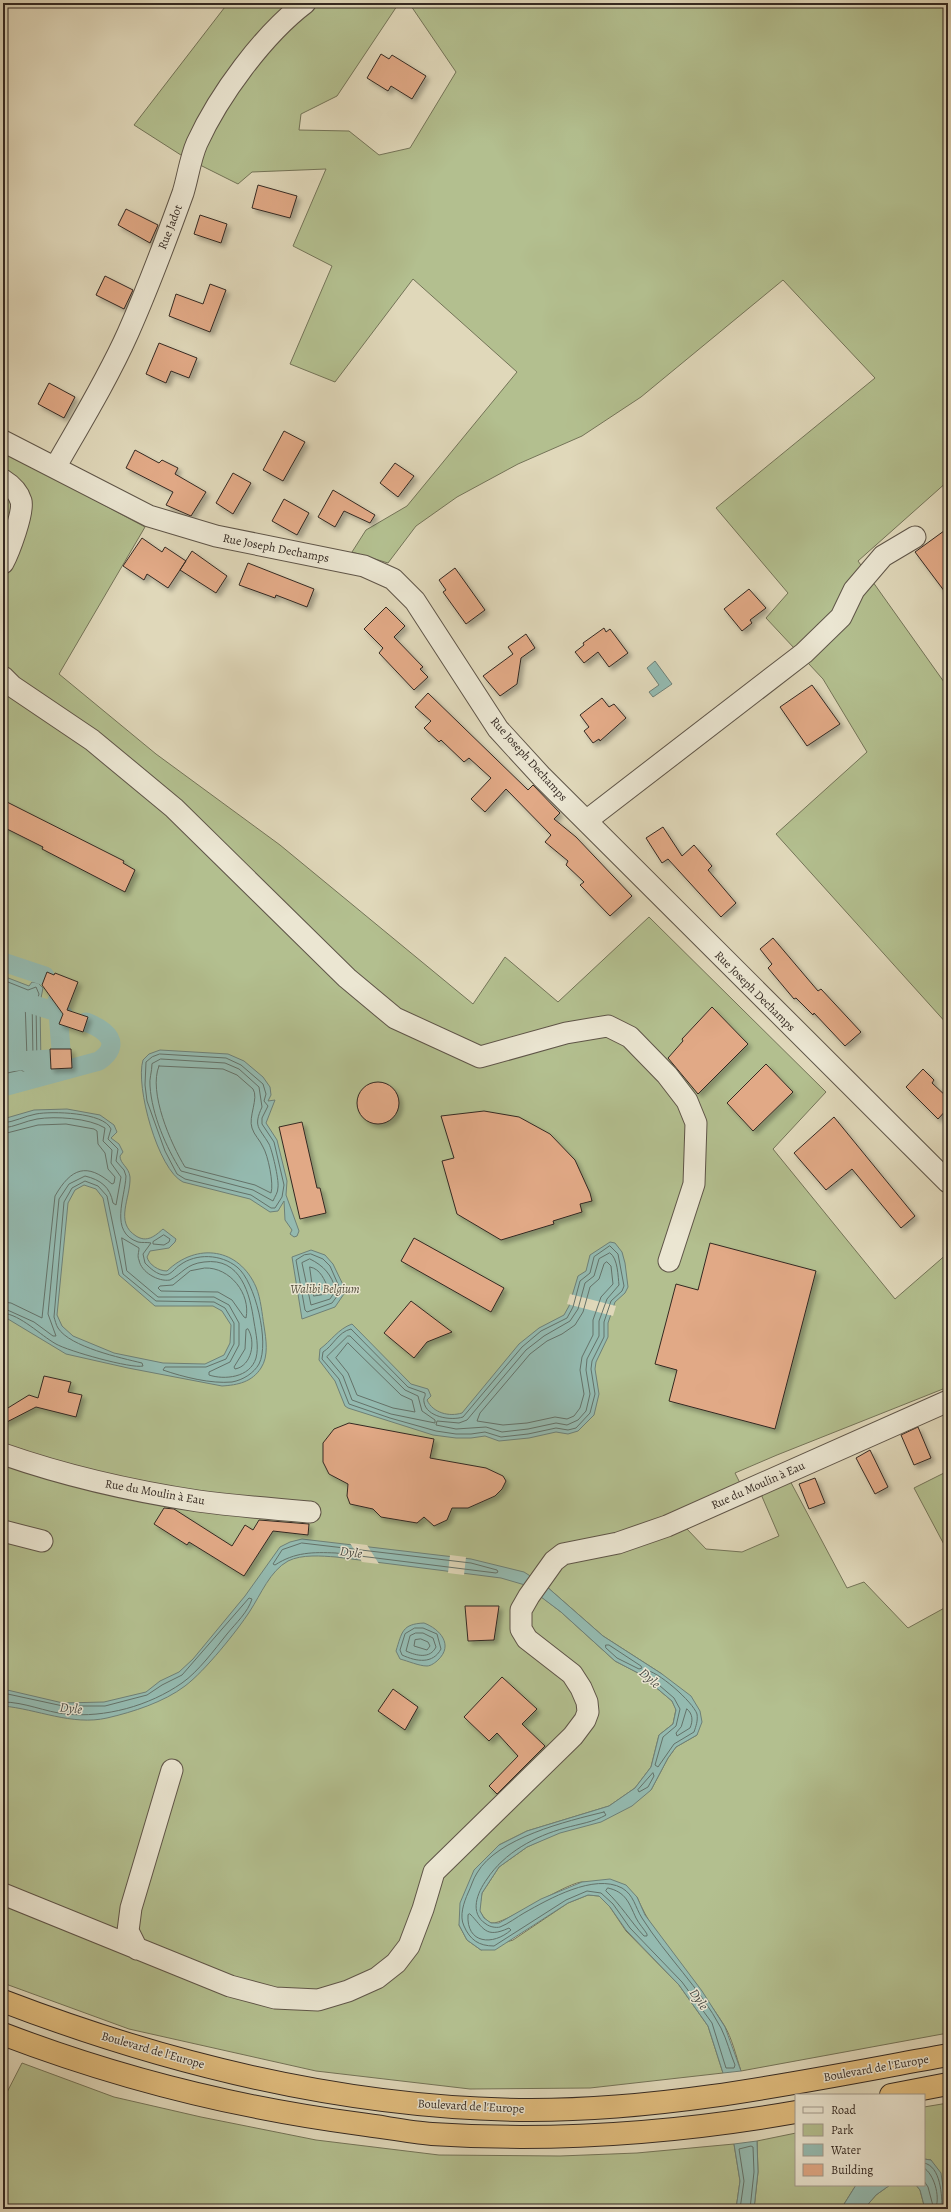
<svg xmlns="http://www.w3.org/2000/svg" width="951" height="2212" font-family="Alegreya,serif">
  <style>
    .green { fill: #b3bf8f; stroke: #747458 }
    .water { fill: #94bab0; stroke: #6e8077; fill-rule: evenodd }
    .pier { fill: #e0d8ba }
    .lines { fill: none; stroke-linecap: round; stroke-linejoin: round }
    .shore { stroke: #647269; stroke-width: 1 }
    .canal { stroke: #94bab0; stroke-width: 19 }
    .building { fill: #e1a986; stroke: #342922; filter: url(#shadow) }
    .minor-casing { stroke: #5f5548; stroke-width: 23 }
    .highway-casing { stroke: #342922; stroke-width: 24 }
    .minor { stroke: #ebe6d2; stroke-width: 21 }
    .highway { stroke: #e0bc7d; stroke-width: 22 }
    .labels { text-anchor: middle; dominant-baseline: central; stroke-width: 3; stroke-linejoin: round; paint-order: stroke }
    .street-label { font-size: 12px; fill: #342922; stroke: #ebe6d2 }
    .park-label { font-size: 12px; font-style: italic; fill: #544e3d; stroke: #ebe6d2 }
    .water-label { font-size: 13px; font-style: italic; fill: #4c4d46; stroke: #ebe6d2 }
  </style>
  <defs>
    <filter id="shadow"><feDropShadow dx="3.5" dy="3.5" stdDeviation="2" flood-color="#0004"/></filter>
  </defs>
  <rect width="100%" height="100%" fill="#e0d8ba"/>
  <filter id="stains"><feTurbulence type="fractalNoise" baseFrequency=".005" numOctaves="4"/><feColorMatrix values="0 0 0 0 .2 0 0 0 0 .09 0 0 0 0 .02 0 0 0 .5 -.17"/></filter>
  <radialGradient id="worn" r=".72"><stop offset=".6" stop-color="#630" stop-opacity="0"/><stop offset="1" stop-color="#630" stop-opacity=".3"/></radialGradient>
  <path class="green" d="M228,3h171l-62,93 -36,18 -2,16 50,1 30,24 31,-7 46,-76 -47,-69h539v478l-90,80 86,121 4,-3v346l-172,-191 91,-82 -44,-73 -57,-61 22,-25 -72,-85 159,-130 -92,-98 -142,117 -59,39 -64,28 -61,33 -41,29 -28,37 -36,-11 14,-22 41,-24 110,-134 -104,-93 -78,103 -45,-18 42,-98 -39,-20 33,-77 -74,3 -14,12 -54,-27 -50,-32z
    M3,451l142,76 -86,147 97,80 124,91 193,159 32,-47 53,45 91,-85 177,175 -53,57 122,150 53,-46v134l-171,68 -42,18 5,10 -60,33 7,13 19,20 36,3 37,-16 -19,-44 28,-15 59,111 17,-6 44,46 40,-22v427l-207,38c-5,-15 -9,-33 -17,-46 -26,-42 -69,-84 -87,-128 -10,-3 -48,-16 -56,-15 -21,4 -78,43 -89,41 -6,-1 -9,-7 -13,-13l3,-17 17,-26 28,-20 124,-57 17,-32 8,-11 21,-12 -35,-61 -59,-38 -57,-50 -7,9 22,17 54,49 25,13 32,27 4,8 -3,15 -14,11 -8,32 -16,21 -26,18 -82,25 -28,14 -40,80 8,15 14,10 32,-10 55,-37 20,-8 11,1 11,11 16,24 53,54 29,41 15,47 -133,15 -120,1 -154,-18 -187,-42 -126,-46z
    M948,1471v81l-34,-64z
    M22,2063l92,34 87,20 115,23 123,15 121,1 77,-3 97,-9 6,37 -4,28h-733v-109z
    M948,2103v106h-2v-10l-15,-39 -7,-1v-52z
    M796,2133v52h60l-15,24h-87l4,-37 -1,-31z
    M890,2185h26l4,5 5,19h-61l12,-14z"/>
  <path class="water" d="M655,661l17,23 -19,13 -4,-5 10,-7 -12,-17z
    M3,976l26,10 3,-4 6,1 5,5 -3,15 1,63 -10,12 2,7 -3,3 -9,-14 -18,5z
    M160,1050l68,4 16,7 19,16 7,10 1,8 -3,6 7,-1 -9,23 11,17 10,41 -1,14 13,36 -2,5 -3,1 -4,-3 2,-4 -7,-10 -1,-19 -6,10 -8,1 -20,-13 -67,-17c-25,-12 -48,-96 -40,-122l6,-6z
    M67,1109l33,6 14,10 3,7 -6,6 8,6 4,8 -3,4c0,8 9,11 10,21 1,21 -16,45 6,59 11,7 19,0 27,-7l13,10 -1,3 -6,6 -19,3 -3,6c2,8 12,14 20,14 30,-29 72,-23 89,16 5,12 6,27 8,39 2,13 5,30 -3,42 -9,14 -23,17 -39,18l-94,-18 -62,-14 -63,-38v-197l31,-9zM84,1185l12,4 7,9 16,77 36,31h58l9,5 9,14 -1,18 -6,12 -19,9 -42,-1 -49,-10 -41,-17 -11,-10 -5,-11 11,-112 7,-13z
    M610,1242l5,1 7,9 3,11 3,24 -3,6 -10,9 -7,21v14l-12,25 -1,7 4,25 -5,21 -16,16 -10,3 -12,-2 -27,6 -30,3 -14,-5 -14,2h-15l-23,-3 -85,-27 -3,-2 -10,-25 -16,-21 1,-11c11,-8 18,-20 32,-25l59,60 17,5 3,7 -4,4c6,13 22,17 35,13l57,-69 20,-16 25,-13 5,-9 9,-30 8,-5 4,-16z
    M311,1250l14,5 8,9 13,27 -11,16 -33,12 -10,-62z
    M302,1539l169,20 53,13 22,14 57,50 59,38 29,22 9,15 2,11 -5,13 -21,12 -8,11 -17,32 -19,16 -31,16 -41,11 -33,14 -28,20 -17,26 -2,18 4,7 7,5h8l42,-24 41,-17 28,-3 16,6 11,12 8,18 57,76 23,36 16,44 -18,2 -15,-47 -29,-41 -53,-55 -16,-23 -11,-11 -11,-1 -20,8 -73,47h-14l-14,-10 -8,-15 1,-22 14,-33 25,-25 28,-14 82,-25 26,-18 16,-21 8,-32 14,-11 3,-14 -4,-9 -32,-27 -25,-13 -54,-49 -36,-27 -24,-7 -165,-21c-14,-1 -34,-3 -48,4 -18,10 -27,33 -38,50 -13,20 -45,60 -65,75 -21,16 -52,26 -78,32 -35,8 -70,-9 -104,-12v-17l60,14 41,-1 42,-10 14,-11 19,-9 14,-13 52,-63 35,-49 10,-5z
    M424,1623c16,6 30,22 14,37 -2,2 -7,6 -11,6 -8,0 -19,-5 -27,-7l-4,-8c6,-19 6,-27 28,-28z
    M757,2141l1,31 -4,37h-18l4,-28 -6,-37z
    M924,2159l7,1 10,13 5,36h-21l-5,-19 -4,-5h8z
    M856,2185h34l-14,10 -12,14h-23z"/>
  <path class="pier" d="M570,1294l46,12 -3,10 -46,-12z
    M350,1543l17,2 12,19 -17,-2z
    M450,1555l16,2 -2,18 -16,-2z"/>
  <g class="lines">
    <path class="shore" d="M3,980l25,10 8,-3 3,7 -3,10 1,62 -9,8 -7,-4 -18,4
      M3,987l29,9 1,63 -1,5 -3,3 -9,-2 -17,4
      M3,993l22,8 2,57 -2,2 -22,3
      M160,1054l66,4 15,7 22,19 3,10 -2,7 4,5 -6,12v6l12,18 10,43 -2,12 -7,11h-4l-20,-13 -66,-16 -8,-5 -12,-23 -18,-50 -2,-16 1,-23 6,-5z
      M161,1059l64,4 14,6 20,18 3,20c-9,20 -3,20 7,37 3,6 10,35 9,43 0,6 -3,9 -5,14l-20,-11 -72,-19c-15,-24 -29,-56 -31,-85 -1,-7 2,-14 2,-22z
      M159,1066l64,3 14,6 16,14c6,9 -5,28 -1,39 2,7 8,12 11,19 5,8 11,37 8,46l-16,-8 -70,-18c-14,-23 -37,-75 -26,-101z
      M3,1123c11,-1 22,-7 33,-9 15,-3 68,-2 75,15l-3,10 10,10 -2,12 8,9 2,6c-1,22 -17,56 12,66 4,1 9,0 13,1l-8,11 2,9c5,5 12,12 20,12 6,0 10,-7 15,-10 16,-12 41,-11 57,2 18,14 33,76 22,97 -5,9 -16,16 -27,18 -21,2 -49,-5 -69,-12l2,-3h41l20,-8 8,-15v-21l-9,-15 -11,-6 -58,-1 -33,-27 -16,-78 -9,-10 -13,-5 -13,7 -8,14 -10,115c1,3 2,8 4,11 12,19 63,30 84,35l1,3c-11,3 -75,-15 -87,-22 -16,-9 -35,-29 -53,-31
      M3,1128c12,-1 22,-7 34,-9 18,-3 52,-1 68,9l-2,13 9,9 -1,13 10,14 -5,28 -3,-2c-3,-16 -12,-23 -28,-27l-16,8 -10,15 -11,115 8,22h-3l-19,-14 -31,-14
      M3,1134l35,-9 28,-1 28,5 3,2 1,13 7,9 3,16 7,8 -1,6 -2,1c-25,-22 -41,-16 -57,12l-13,122 -31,-15 -8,-1
      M164,1235l6,4 -1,3 -5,3 -11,-1v-2z
      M122,1238l17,10c0,4 -2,8 0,12 2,12 19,22 31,20 13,-7 16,-16 34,-18 37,-5 46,32 50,60 2,12 5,25 2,36 -6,20 -32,22 -47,17v-3l21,-10 9,-17v-22l-10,-18 -15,-8h-56l-31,-26z
      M610,1246l8,8 6,32 -2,5 -11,10 -7,21v15l-12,24 -1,8 4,25 -5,19 -14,15 -8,2 -12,-2 -28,6 -27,3 -16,-5 -14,2h-15l-20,-3 -46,-13 -41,-14 -10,-25 -17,-20 1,-7c10,-6 15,-20 28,-23l57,58 17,6c1,4 -2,4 -1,9 2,15 27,19 39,15l59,-70 19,-16 26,-13 6,-11 7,-26 10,-8 4,-16z
      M610,1253c8,5 8,24 9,32l-12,14 -8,22v15l-12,23 -1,11 4,24 -4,17 -8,9 -11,5 -11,-2 -28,6 -26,3 -16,-5 -30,2 -20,-4 1,-4 22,2 8,-3 59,-70 18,-14 26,-15 8,-12 7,-26 9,-7 5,-17z
      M311,1254l12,5 7,7 11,25 -9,12 -25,9 -2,-2 -9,-50 8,-5z
      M310,1259c14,7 21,15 26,31l-6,9 -19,6 -9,-42z
      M607,1262l4,4 2,18 -12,13 -8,23v15l-11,22 -2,13 4,24 -4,14 -6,8 -7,3 -12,-2 -28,6 -24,2 -26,-4 3,-8 50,-59 17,-13 15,-7 13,-9 8,-13 7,-25 9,-8 5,-15z
      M310,1267c11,2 14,13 19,22l-3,5 -12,2z
      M205,1268c25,-1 46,26 41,50l-2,-1 -12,-17 -14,-8 -57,-1 -3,-3 2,-2 13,-1 17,-14z
      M248,1329c8,12 4,37 -13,40l-1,-2 11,-18 1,-19z
      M348,1336h2l55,54 13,6 4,15 13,9v3l-44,-9 -39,-14 -9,-24 -16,-19z
      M348,1343l53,52 11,5 3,12 -22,-4 -36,-13 -9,-22 -12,-15z
      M302,1543l169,20 26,7 1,2 -2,1 -160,-20c-23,-1 -41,-1 -61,12l-2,-1 9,-14z
      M415,1628h8l14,6 4,15c-8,15 -24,13 -39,6l-2,-5 5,-16z
      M416,1633h7l10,5 3,9c-6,12 -19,9 -30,4l4,-15z
      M421,1639l7,3 2,4 -3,4 -13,-4 1,-6z
      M606,1645h3l32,21 1,2 -3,1 -22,-11 -11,-10z
      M645,1670c12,0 48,32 52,44 1,7 -1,12 -3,18l-20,12 -16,23 -3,-2 8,-28 13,-11 4,-17 -6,-11 -29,-25z
      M3,1693l60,13h42l42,-11 15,-10 20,-10 67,-77 3,1c-4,13 -16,24 -25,35 -12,15 -29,38 -45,49 -33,23 -77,35 -116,31 -21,-2 -41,-12 -63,-12
      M687,1709c6,5 6,12 3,19l-13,8 -1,-3 5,-6z
      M653,1773l1,3 -6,11 -9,5 -1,-2z
      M604,1812l2,3c-12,7 -27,9 -41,13 -30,8 -61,25 -78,51 -10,14 -18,34 -1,45 4,3 10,4 14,3 8,-3 17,-10 24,-14 25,-14 70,-40 98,-25 12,7 13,19 20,30 24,38 58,70 79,110 6,12 9,25 14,37l-1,3h-8l-14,-45 -30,-41 -52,-54 -17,-24 -12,-11 -14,-2 -21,9 -72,46c-15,0 -24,-6 -30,-20 -5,-10 0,-24 4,-33 3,-6 5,-14 9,-20 20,-35 90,-52 127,-61z
      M608,1888c18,4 21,15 28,30 3,6 8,11 11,16v2h-3c-13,-14 -23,-31 -38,-45z
      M470,1914c14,14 15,25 39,14l2,2c-18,16 -45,14 -43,-15z
      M924,2163c17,3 18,33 18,46
      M924,2168c10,6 16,28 12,39l-3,-1 -5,-19 -4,-6
      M740,2209l4,-28 -5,-32 12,-3 2,1 1,25 -4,37"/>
    <path class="canal" d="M3,962l42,14
      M3,995l60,19
      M57,1001l4,48
      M3,1062l47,-3
      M3,1087l96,-26c24,-17 8,-31 -13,-39"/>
  </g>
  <path class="building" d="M381,54l8,5 3,-4 34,21 -14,23 -21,-13 -3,5 -21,-13z
    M258,185l39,11 -7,22 -38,-10z
    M126,209l32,16 -8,18 -32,-18z
    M200,215l27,9 -6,19 -27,-9z
    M105,276l28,14 -9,19 -28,-14z
    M210,284l16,6 -16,42 -41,-16 7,-22 27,10z
    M159,343l38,15 -8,20 -18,-7 -5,12 -20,-9z
    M49,383l26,14 -11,21 -26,-14z
    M284,431l21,11 -22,39 -20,-11z
    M135,450l24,13 3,-3 16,8 -3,6 31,18 -15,24 -25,-11 7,-13 -47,-24z
    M395,463l19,13 -16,21 -18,-14z
    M233,473l18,10 -18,31 -17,-11z
    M333,490l42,25 -5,8 -26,-12 -9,16 -17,-10z
    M284,499l25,14 -12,22 -25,-14z
    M948,528v68l-33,-44z
    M142,538l20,14 3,-5 21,14 -18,27 -21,-14 -3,6 -21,-14z
    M192,551l35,25 -11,17 -36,-23z
    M248,563l66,26 -7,18 -31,-12 -1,3 -36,-13z
    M455,568l30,42 -19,14 -23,-32 3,-2 -7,-10z
    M749,589l17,19 -16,12 2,3 -10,8 -18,-22z
    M386,607l19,19 -11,11 29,30 -3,2 8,8 -14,13 -35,-37 4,-5 -19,-19z
    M604,628l2,4 4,-3 18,24 -19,14 -11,-15 -14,11 -9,-11 9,-7 -1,-2z
    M526,634l9,14 -14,10 -4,26 -17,12 -17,-20 30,-22 -5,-7z
    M812,685l28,39 -33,22 -27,-39z
    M428,693l100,97 5,-5 27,28 -6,6 22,18 56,59 -22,20 -30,-31 4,-3 -18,-17 2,-4 -23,-19 6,-7 -45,-46 -21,23 -14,-13 20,-21 -22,-20 -5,4 -23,-22 -2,2 -15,-14 7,-7 -16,-14z
    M602,698l7,9 5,-3 12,14 -26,23 -1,-2 -6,4 -9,-12 5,-4 -9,-12z
    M3,800l121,61 -1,2 12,7 -10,22 -83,-43 1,-2 -40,-20z
    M663,827l19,29 12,-11 18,21 -4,4 28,33 -15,14 -53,-58 -6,4 -16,-25z
    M773,938l45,53 3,-2 40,43 -16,14 -31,-33 -1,2 -17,-17 -2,1 -26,-31 4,-4 -12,-15z
    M47,972l7,3 1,-2 23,9 -11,28 21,7 -5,15 -24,-8 4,-10 -21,-29z
    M712,1007l36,37 -50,50 -30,-36 15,-17 -1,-2z
    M50,1049h21l1,19 -21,1z
    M766,1064l27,28 -40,39 -26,-28z
    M923,1069l11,11 -2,3 16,15v10l-10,11 -32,-32z
    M357 1103a21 21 0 1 1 42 0a21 21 0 1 1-42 0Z
    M484,1111l35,6 31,17 25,26 15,33 2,8 -12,3 2,8 -29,9 1,3 -53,16 -44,-26 -15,-53 12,-3 -13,-42z
    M834,1117l81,99 -14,12 -49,-59 -26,21 -32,-37z
    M302,1122l15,66h3l6,25 -26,6 -21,-92z
    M414,1238l90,50 -13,24 -90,-51z
    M710,1243l106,28 -41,158 -106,-28 8,-31 -22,-6 21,-80 22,6z
    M411,1301l41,31 -25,10 -13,16 -30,-25z
    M44,1376l27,6 -3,10 14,3 -6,22 -40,-10 -33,17v-13l26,-16 9,3z
    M349,1423l85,16 -4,19 56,10 17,8 3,5 -4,8 -7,7 -27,12h-16l-5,12 -13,6 -10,-9 -7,6 -36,-6 -8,-8 -23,-5 -3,-8 1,-12 -19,-10 -6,-12v-19l11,-14z
    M918,1427l13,31 -17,7 -13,-30z
    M870,1450l18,37 -13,7 -19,-36z
    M815,1478l10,25 -16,6 -10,-25z
    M164,1508l10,1 58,37 13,-21 8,5 6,-10 50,4 -1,11 -35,-4 -29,45 -55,-34 -2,3 -33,-21z
    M465,1606h34l-5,34 -26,1z
    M502,1677l35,32 -15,15 23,22 -48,48 -8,-8 29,-30 -21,-23 -8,8 -25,-24z
    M393,1689l25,18 -13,23 -27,-19z"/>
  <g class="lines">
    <defs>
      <path id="minor" d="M3,441l146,75 67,20 148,30 29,13 22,22 83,128 44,48 406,405
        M56,466c24,-42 52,-88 72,-133 20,-45 38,-93 55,-140 5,-16 7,-34 14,-50 22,-48 66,-108 108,-140
        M3,480c8,5 15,11 18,21 3,11 -12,51 -18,62
        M3,677l9,9 80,54 82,68 173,170 48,40 85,39 86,-24 42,-7 22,11 37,38 20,26 9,22 -2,61 -25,77
        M586,821l218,-168 37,-36 13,-27 29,-34 32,-19
        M3,1454c63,22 129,37 195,47 37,5 75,8 112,11
        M3,1531l39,10
        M3,1894l227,92 45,12 43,2 30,-9 29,-13 19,-15 13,-17 14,-37 11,-37 139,-136 12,-16 3,-8 -1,-10 -6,-14 -9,-14 -45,-35 -6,-10v-19l8,-14 25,-35 9,-7 55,-11 49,-17 281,-125
        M137,1949l-9,-18 3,-23 41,-138"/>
      <path id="highway" d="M3,2001c167,64 348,108 528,109 141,0 279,-30 417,-55
        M3,2034c115,44 235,74 357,90 24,3 48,8 72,10 122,8 244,-1 364,-22
        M891,2095l57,-11"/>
    </defs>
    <use href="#minor" class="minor-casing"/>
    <use href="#highway" class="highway-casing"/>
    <use href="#minor" class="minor"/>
    <use href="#highway" class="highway"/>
  </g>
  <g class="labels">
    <g class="street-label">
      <text transform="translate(170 227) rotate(-69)">Rue Jadot</text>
      <text transform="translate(276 548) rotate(11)">Rue Joseph Dechamps</text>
      <text transform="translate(529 759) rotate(48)">Rue Joseph Dechamps</text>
      <text transform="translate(755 991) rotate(45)">Rue Joseph Dechamps</text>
      <text transform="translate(758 1485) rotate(-24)">Rue du Moulin à Eau</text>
      <text transform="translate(155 1492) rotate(10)">Rue du Moulin à Eau</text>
      <text transform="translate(153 2050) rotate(16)">Boulevard de l'Europe</text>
      <text transform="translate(876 2068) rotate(-10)">Boulevard de l'Europe</text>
      <text transform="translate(471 2106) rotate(3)">Boulevard de l'Europe</text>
    </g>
    <g class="park-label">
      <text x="325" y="1289">Walibi Belgium</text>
    </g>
    <g class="water-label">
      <text transform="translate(351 1552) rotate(8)">Dyle</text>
      <text transform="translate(650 1678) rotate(42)">Dyle</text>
      <text transform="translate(71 1708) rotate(6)">Dyle</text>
      <text transform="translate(699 1999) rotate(56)">Dyle</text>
    </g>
  </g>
  <rect width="951" height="2212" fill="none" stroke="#e0d8ba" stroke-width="16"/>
  <rect x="4" y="4" width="943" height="2204" fill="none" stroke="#342922" stroke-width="2"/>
  <rect x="8" y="8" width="935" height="2196" fill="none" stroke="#342922"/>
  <rect x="795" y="2094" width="130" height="92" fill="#ebe6d2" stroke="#a29a8c"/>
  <rect x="803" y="2107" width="20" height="6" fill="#ebe6d2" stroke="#a29a8c"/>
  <text x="831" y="2114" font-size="12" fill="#342922">Road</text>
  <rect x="803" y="2124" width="20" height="12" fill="#b3bf8f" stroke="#a29a8c"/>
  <text x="831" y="2134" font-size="12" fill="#342922">Park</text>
  <rect x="803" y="2144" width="20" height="12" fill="#94bab0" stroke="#a29a8c"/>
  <text x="831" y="2154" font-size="12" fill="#342922">Water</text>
  <rect x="803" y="2164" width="20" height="12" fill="#e1a986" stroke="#a29a8c"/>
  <text x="831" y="2174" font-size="12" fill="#342922">Building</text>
  <rect width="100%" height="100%" filter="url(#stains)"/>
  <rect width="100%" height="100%" fill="url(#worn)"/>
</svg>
